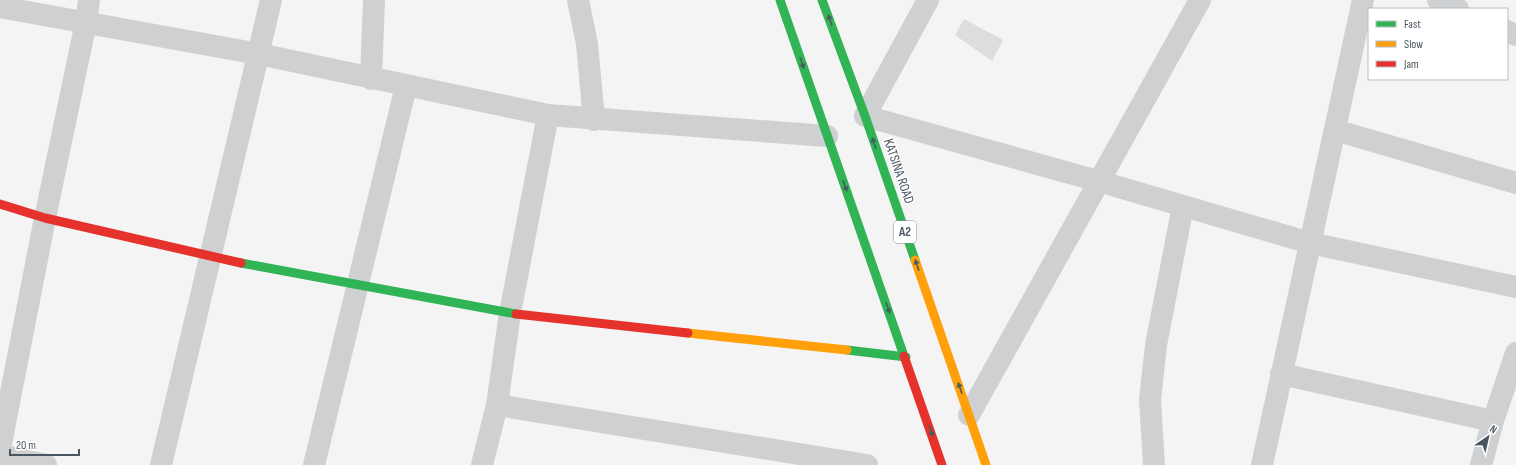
<svg xmlns="http://www.w3.org/2000/svg" width="1516" height="465" font-family="'Sofia Sans Condensed',sans-serif">
  <style>
    .building { fill: #ddddde }
    .lines { fill: none; stroke-linecap: round; stroke-linejoin: round }
    .street { stroke: #ced0d2; stroke-width: 22 }
    .fast { stroke: #30b455; stroke-width: 9 }
    .slow { stroke: #ff9f0a; stroke-width: 9 }
    .jam { stroke: #e5322d; stroke-width: 9 }
    .oneway { fill: #495b60 }
    .labels { text-anchor: middle; dominant-baseline: central; stroke-width: 3; stroke-linejoin: round; paint-order: stroke }
    .shield { fill: #fff; stroke: #808990; stroke-width: 1 }
    .shield-label { font-size: 13px; font-weight: bold; fill: #4a5661 }
    .street-label { font-size: 14px; fill: #4a5661; stroke: #fff }
  </style>
  <rect width="100%" height="100%" fill="#f4f4f4"/>
  <path class="building" d="M964,19l39,21 -11,21 -37,-26z"/>
  <g class="lines">
    <path class="street" d="M578,0l9,44 7,76
      M928,0l-63,116 233,65 212,62 206,44
      M1438,0l20,9
      M0,7l259,47 289,61 279,21
      M1507,31l9,4
      M371,79l3,-79
      M1335,130l181,53
      M1281,374l212,47
      M497,405l370,60
      M969,415l231,-415
      M0,449l45,-231 41,-196 3,-22
      M0,455l46,10
      M161,465l110,-465
      M314,465l92,-379
      M482,465l15,-60 13,-92 38,-198
      M1154,465l-4,-65 6,-55 27,-139
      M1262,465l101,-465
      M1481,465l12,-44 23,-68"/>
    <path class="fast" d="M780,0l124,356
      M822,0l43,116 50,144
      M241,263l275,51
      M847,350l59,7"/>
    <path class="slow" d="M915,260l71,205
      M688,333l159,17"/>
    <path class="jam" d="M0,204l45,14 196,45
      M516,314l172,19
      M904,356l38,109"/>
  </g>
  <defs><path id="oneway-solid" d="M-6-.8H1V-3.2L6.5 0L1 3.2V.8H-6Z"/></defs>
  <g class="oneway">
    <use href="#oneway-solid" transform="translate(830 20) rotate(-110)"/>
    <use href="#oneway-solid" transform="translate(802 63) rotate(71)"/>
    <use href="#oneway-solid" transform="translate(874 143) rotate(-109)"/>
    <use href="#oneway-solid" transform="translate(845 186) rotate(70)"/>
    <use href="#oneway-solid" transform="translate(917 265) rotate(-109)"/>
    <use href="#oneway-solid" transform="translate(888 308) rotate(70)"/>
    <use href="#oneway-solid" transform="translate(960 388) rotate(-109)"/>
    <use href="#oneway-solid" transform="translate(931 431) rotate(71)"/>
  </g>
  <g class="labels">
    <rect class="shield" x="894" y="221" width="22" height="22" rx="3"/>
    <g class="shield-label">
      <text x="905" y="232">A2</text>
    </g>
    <g class="street-label">
      <text transform="translate(899 171) rotate(71)">KATSINA ROAD</text>
    </g>
  </g>
  <rect x="1368" y="8" width="140" height="72" fill="#ffffff" stroke="#b7bbc0"/>
  <rect x="1376" y="21" width="20" height="6" fill="#30b455" stroke="#b7bbc0"/>
  <text x="1404" y="28" font-size="12" fill="#4a5661">Fast</text>
  <rect x="1376" y="41" width="20" height="6" fill="#ff9f0a" stroke="#b7bbc0"/>
  <text x="1404" y="48" font-size="12" fill="#4a5661">Slow</text>
  <rect x="1376" y="61" width="20" height="6" fill="#e5322d" stroke="#b7bbc0"/>
  <text x="1404" y="68" font-size="12" fill="#4a5661">Jam</text>
  <g transform="translate(1488 437) rotate(34)" stroke="#ffffff" stroke-width="3" paint-order="stroke">
  <path d="M0-3L7 15L0 10L-7 15Z" fill="#4a5661"/>
  <text y="-6" font-size="11" font-weight="bold" text-anchor="middle" fill="#4a5661">N</text>
  </g>
  <path d="M10 449v6h69v-6" fill="none" stroke="#4a5661" stroke-width="2"/>
  <text x="16" y="449" font-size="12" fill="#4a5661" stroke="#ffffff" stroke-width="3" paint-order="stroke">20 m</text>
</svg>
